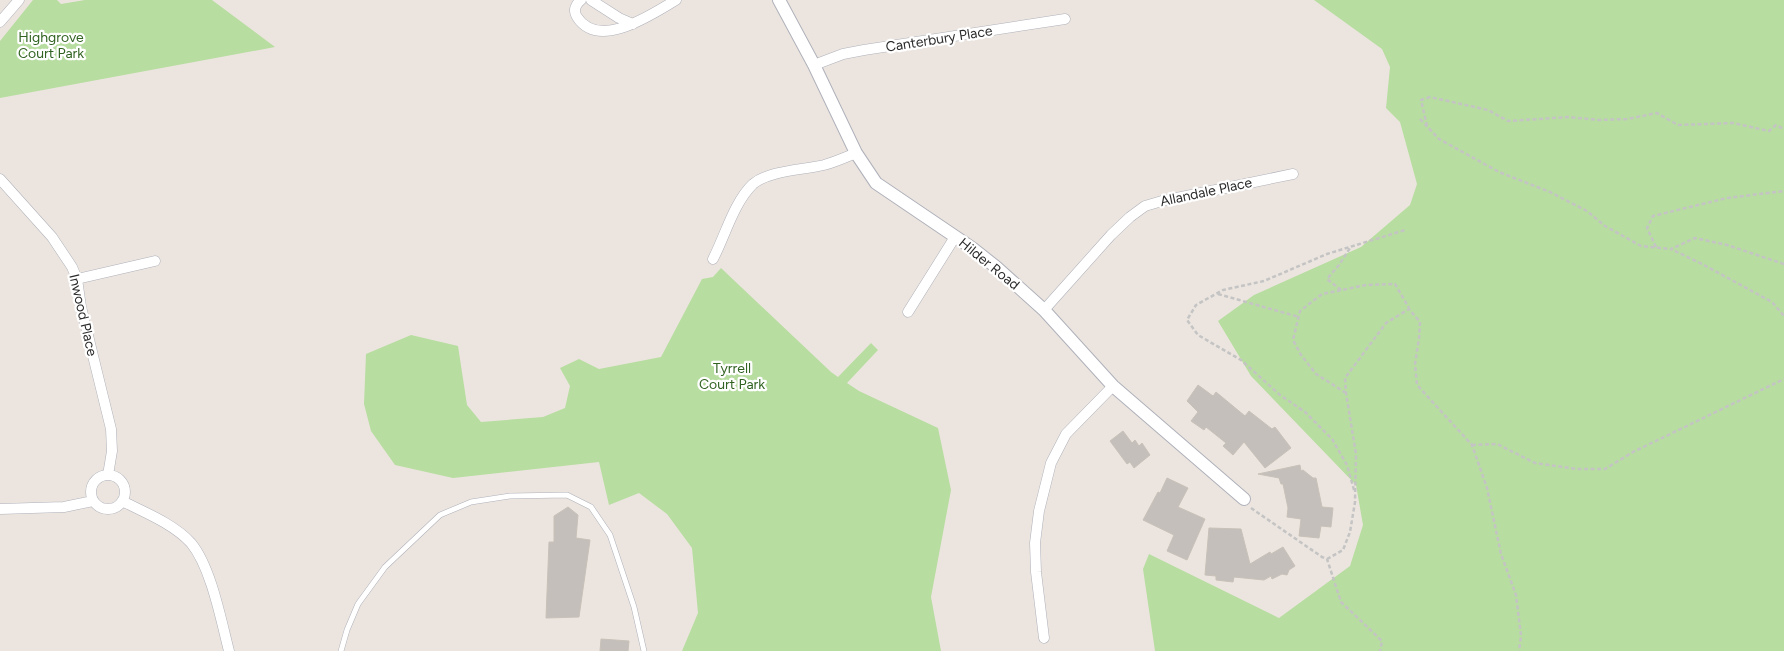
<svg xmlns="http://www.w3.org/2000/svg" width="1784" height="651" font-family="Figtree,sans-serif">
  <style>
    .green { fill: #b7dda0 }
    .building { fill: #c4bfbb; stroke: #c7c1b8 }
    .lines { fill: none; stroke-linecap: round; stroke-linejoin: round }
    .service-casing { stroke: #afb1ba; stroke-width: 6 }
    .minor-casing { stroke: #afb1ba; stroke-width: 11 }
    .tertiary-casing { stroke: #afb1ba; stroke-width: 14 }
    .path { stroke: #c4c4c4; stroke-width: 2.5; stroke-dasharray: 4 2.5; stroke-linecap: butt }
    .service { stroke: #fff; stroke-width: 5 }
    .minor { stroke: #fff; stroke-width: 10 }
    .tertiary { stroke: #fff; stroke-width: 12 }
    .labels { text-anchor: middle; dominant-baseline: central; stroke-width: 4.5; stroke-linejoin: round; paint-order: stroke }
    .park-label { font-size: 14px; fill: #316321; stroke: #fff }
    .street-label { font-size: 14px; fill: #2b2b2b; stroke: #fff }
  </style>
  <rect width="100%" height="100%" fill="#ece5df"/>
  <path class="green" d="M33,0h24l4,4 24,-4h127l63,47 -275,51v-57z
    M1314,0h470v651h-629l-12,-82 6,-15 130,64 71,-52 13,-41 -7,-40 -105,-109 -33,-55 36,-26 107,-48 49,-42 7,-21 -17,-62 -14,-14 4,-41 -8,-18z
    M721,268l110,104 7,5 33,-34 7,7 -31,33 12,8 79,37 13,62 -20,107 10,54h-259l16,-38 -6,-65 -25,-34 -28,-21 -30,12 -10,-43 -146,16 -58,-13 -24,-34 -7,-27 2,-50 45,-19 47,11 9,59 14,17 62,-5 22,-9 5,-22 -10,-18 19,-9 20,10 62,-12 41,-78 11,-2z"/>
  <path class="building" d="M1198,385l15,11 3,-4 29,24 4,-5 23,18 3,-2 16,21 -26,20 -21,-26 -11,13 -10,-9 3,-3 -20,-16 -2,3 -13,-9 7,-9 -11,-11z
    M1123,431l9,12 3,-3 4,6 3,-3 8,12 -16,13 -4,-6 -3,2 -17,-23z
    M1300,465l1,6 2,-1 10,8h3l6,29 11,1 -2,19 -10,-1 -2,12 -20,-2 2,-17 -14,-2 1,-9 -5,-24h-2l-2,-6 -21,-4z
    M1167,478l21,10 -10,19 27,12 -18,41 -20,-9 7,-16 -31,-15 15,-28 2,1z
    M568,507l10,8 -2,23 14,2 -11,77 -33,1 3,-76h5v-26z
    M1209,528l32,1 9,35 20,-12 1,2 12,-7 12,19 -6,4 -2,5 -5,-1 -10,5 -1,-3 -7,4 -30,-3 -1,5 -17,-2v-4l-11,-1z
    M601,639l28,2 -1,10h-28z"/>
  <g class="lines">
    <defs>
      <path id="service" d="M341,651l6,-21 11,-26 27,-37 55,-52 31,-13 39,-6 57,-1 24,12 19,28 24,72 10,44"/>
      <path id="minor" d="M581,0c-6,5 -8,11 -4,17 22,34 75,-3 99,-17
        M591,0l28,18 14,6
        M0,22l19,-22
        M814,65l29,-11 21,-4 201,-31
        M0,179l52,58 20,30 5,12 4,28 30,122 1,22 -4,24
        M713,259c12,-23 21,-57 40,-75 17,-14 50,-14 71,-19 11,-3 22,-8 32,-12
        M77,279l78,-18
        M1044,310l67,-75 19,-18 15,-11 17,-5 131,-27
        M908,312l47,-75
        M91 492a17 17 0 1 1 34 0a17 17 0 1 1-34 0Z
        M122,501c22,11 52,23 69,42 20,24 30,77 38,108
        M0,509l64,-2 29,-6
        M1044,638l-8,-66 -1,-29 4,-32 12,-48 15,-29 47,-48"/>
      <path id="tertiary" d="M779,0l35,65 42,88 20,30 96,65 24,19 48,43 69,76 131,113"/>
    </defs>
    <use href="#service" class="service-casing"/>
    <use href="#minor" class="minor-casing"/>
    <use href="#tertiary" class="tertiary-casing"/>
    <path class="path" d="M1420,119l19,20 60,33 51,20 37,19 18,15 36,20 30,3
      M1427,126l-6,-26 9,-3 58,13 20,11 61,-4 30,3 28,-1 30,-6 21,12 55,-2 36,8 7,-6 8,4
      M1656,247l-9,-19 6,-12 74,-18 57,-7
      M1784,264l-57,-19 -32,-7 -24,11 31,15 70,38 12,14
      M1341,290l-14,-11 12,-14 11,-17
      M1218,294l81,23
      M1346,393l-30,-19 -15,-19 -8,-15 7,-29 22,-17 44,-9 29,-1 14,24
      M1472,445l25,-1 38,19 42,6h28l28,-17 151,-73
      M1354,490l-7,-25 -15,-26 -27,-27 -25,-17 -39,-35 -43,-25 -11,-15 9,-15 27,-15 41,-9 63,-27 78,-24
      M1251,508l71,49 5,2 14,43 41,39 -2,10
      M1327,559l16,-9 7,-18 5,-30 1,-48 -10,-61 -1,-15 41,-55 23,-14 11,13 -1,16 -4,26 2,21 55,60 15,43 14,66 15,41 5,41 -2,15"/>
    <use href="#service" class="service"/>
    <use href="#minor" class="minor"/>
    <use href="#tertiary" class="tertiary"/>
  </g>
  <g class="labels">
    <g class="park-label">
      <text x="51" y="37">Highgrove<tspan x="51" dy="16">Court Park</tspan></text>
      <text x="732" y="368">Tyrrell<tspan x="732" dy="16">Court Park</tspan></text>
    </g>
    <g class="street-label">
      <text transform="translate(939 39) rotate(-9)">Canterbury Place</text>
      <text transform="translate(1206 192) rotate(-12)">Allandale Place</text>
      <text transform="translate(989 264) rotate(39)">Hilder Road</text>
      <text transform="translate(83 315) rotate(77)">Inwood Place</text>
    </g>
  </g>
</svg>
